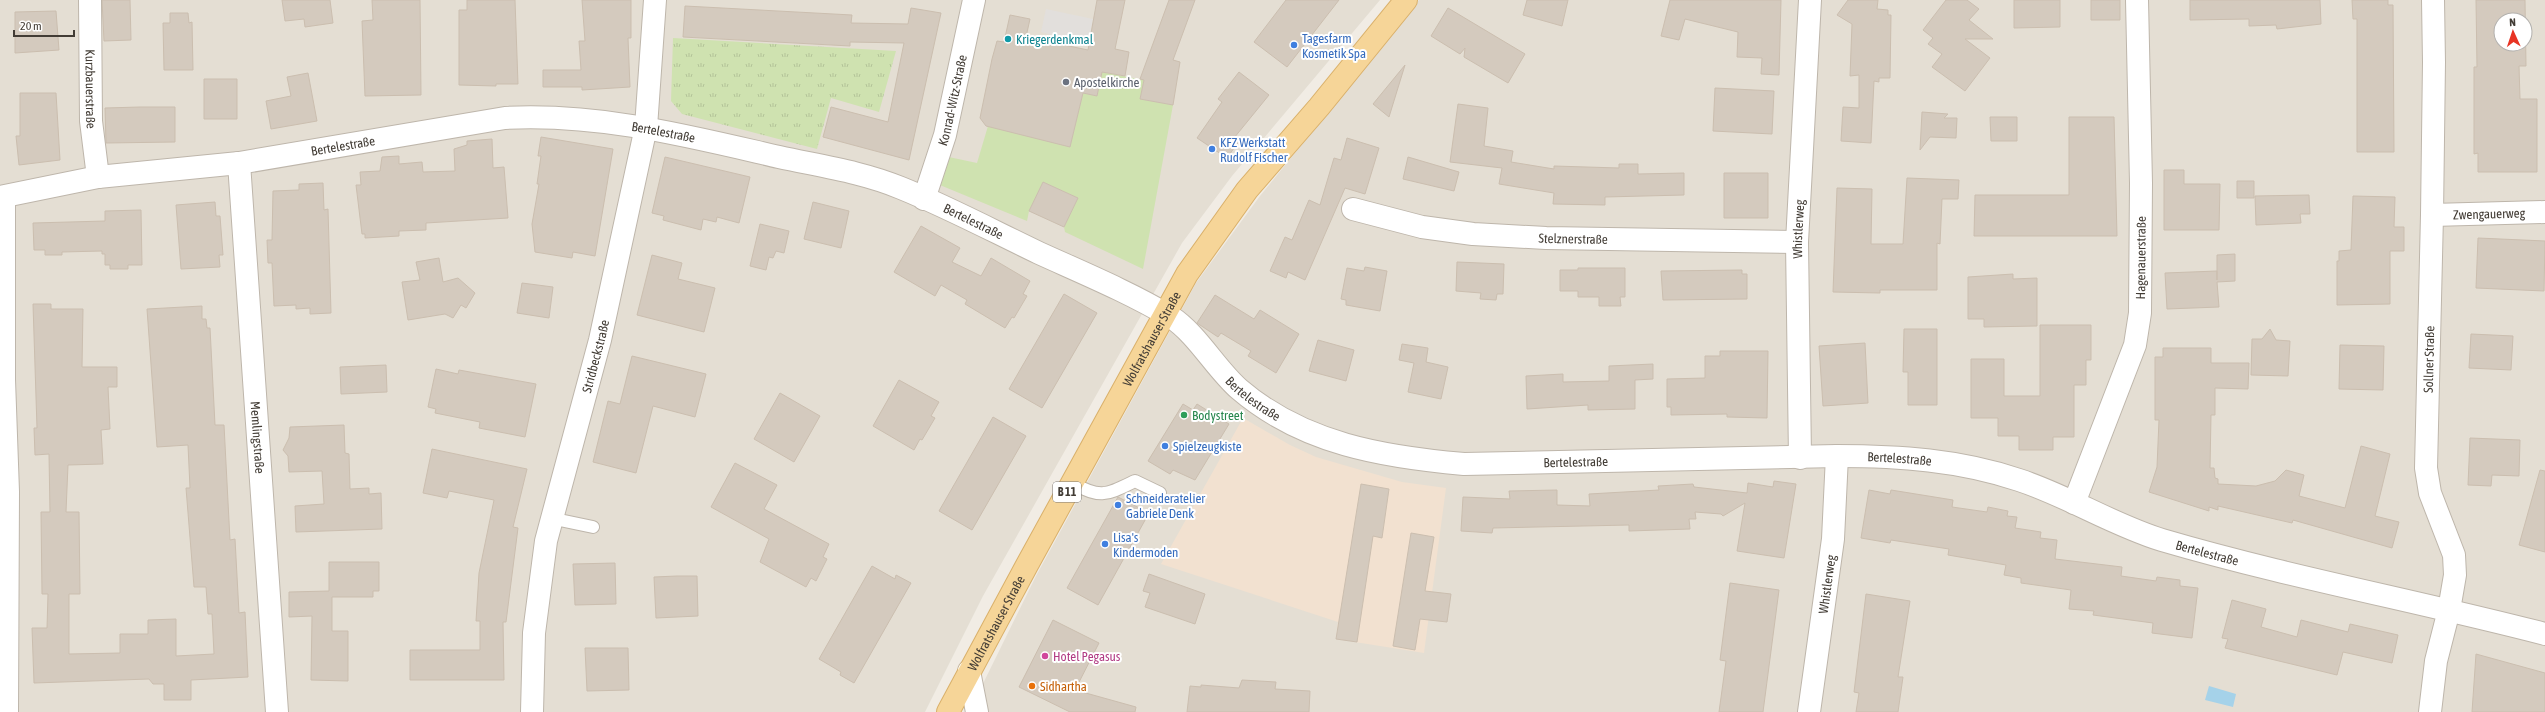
<svg xmlns="http://www.w3.org/2000/svg" width="2545" height="712" font-family="'Asap Condensed',sans-serif">
  <style>
    .residential { fill: #e4ded3; fill-rule: evenodd }
    .commercial { fill: #f2e1d0 }
    .grass { fill: url(#grass-tufts) }
    .garden { fill: #cfe2b0 }
    .parking { fill: #e2dfdc }
    .water { fill: #a5d2e9 }
    .building { fill: #d4cabe; stroke: #cbbeaf; fill-rule: evenodd }
    .lines { fill: none; stroke-linecap: round; stroke-linejoin: round }
    .lane-casing { stroke: #beb6ab; stroke-width: 14 }
    .street-casing { stroke: #beb6ab; stroke-width: 24 }
    .primary-casing { stroke: #d9b06a; stroke-width: 24 }
    .lane { stroke: #fff; stroke-width: 12 }
    .street { stroke: #fff; stroke-width: 22 }
    .primary { stroke: #f6d598; stroke-width: 22 }
    .culture-dot { fill: #0f9aa8; stroke: #fff; stroke-width: 1.5 }
    .shop-dot { fill: #3f7fe0; stroke: #fff; stroke-width: 1.5 }
    .worship-dot { fill: #6b7280; stroke: #fff; stroke-width: 1.5 }
    .leisure-dot { fill: #2e9e5b; stroke: #fff; stroke-width: 1.5 }
    .hotel-dot { fill: #d1479c; stroke: #fff; stroke-width: 1.5 }
    .food-dot { fill: #e8710a; stroke: #fff; stroke-width: 1.5 }
    .labels { text-anchor: middle; dominant-baseline: central; stroke-width: 4; stroke-linejoin: round; paint-order: stroke }
    .shield { fill: #fff; stroke: #7b7672; stroke-width: 1 }
    .shield-label { font-size: 12px; font-weight: bold; fill: #423c35 }
    .shop-label { font-size: 13px; fill: #366cbe; stroke: #fff; text-anchor: start }
    .culture-label { font-size: 13px; fill: #0d838f; stroke: #fff; text-anchor: start }
    .worship-label { font-size: 13px; fill: #5b616d; stroke: #fff; text-anchor: start }
    .street-label { font-size: 13px; fill: #423c35; stroke: #fff }
    .leisure-label { font-size: 13px; fill: #27864d; stroke: #fff; text-anchor: start }
    .hotel-label { font-size: 13px; fill: #b23c85; stroke: #fff; text-anchor: start }
    .food-label { font-size: 13px; fill: #c56008; stroke: #fff; text-anchor: start }
  </style>
  <defs>
    <pattern id="grass-tufts" width="24" height="20" patternUnits="userSpaceOnUse"><rect width="24" height="20" fill="#cfe2b0"/><path d="M3 7l-1-3M5 7V3M7 7l1-3M15 17l-1-3M17 17v-4M19 17l1-3" fill="none" stroke="#b3c398"/></pattern>
  </defs>
  <rect width="100%" height="100%" fill="#f1ece4"/>
  <path class="residential" d="M0,0h1380l-148,176 -50,67 -199,353 -58,116h-925z
    M1419,0h1126v712h-1576l67,-136 160,-293 64,-87zM2501,20h24v24h-24z"/>
  <path class="commercial" d="M1243,418l47,27 26,12 86,25 44,6 -22,165 -88,-14 2,-17 -177,-58z"/>
  <path class="grass" d="M673,38l223,13 -17,61 -48,-14 -14,51 -135,-35 -11,-13z"/>
  <path class="garden" d="M1102,72l42,8 -4,19 33,6 -30,164 -78,-37 -1,-5 14,-29 -35,-16 -14,29 -2,10 -92,-38 9,-27 33,7 11,-37 82,20 13,-53 14,3z"/>
  <path class="parking" d="M1046,9l47,10 -2,10 7,2 -3,15 -54,-14z"/>
  <path class="water" d="M2209,686l27,8 -3,13 -28,-7z"/>
  <path class="building" d="M102,0h28l1,40 -27,1z
    M282,0h48l3,23 -28,4 -1,-8 -19,2z
    M372,0h48l1,95 -56,1 -3,-75 11,-1z
    M467,0h48l3,84h-22v2l-37,-1v-75h8z
    M582,0h49v38h-3l2,49 -48,3v-3h-39v-17h38l-2,-29h6z
    M1097,0h28l-10,49 14,3 -4,24 -23,-4 -5,24 -14,-3 -13,54 -84,-21 -6,-8 12,-59 5,-18 7,1 6,-27 20,4 -4,18 62,13z
    M1169,0h26l-22,60 7,2 -7,43 -33,-6 4,-19 -4,-1z
    M1286,0h53l-52,67 -33,-25z
    M1527,0h41l-6,26 -39,-11z
    M1670,0h111l-2,75 -18,-1 1,-16 -25,-1 1,-25 -53,-13 -6,21 -18,-4z
    M1848,0h30l-1,9 11,1v5h3l-1,63h-11v4l-5,-1 -3,62 -30,-2 2,-34 16,1v-33l-9,1 2,-52 -15,-9z
    M1946,0h21l12,9 -10,11 24,19h-28l25,19 -25,33 -33,-24 10,-13 -14,-10 5,-6 -10,-8z
    M2014,0h46v27l-46,1z
    M2091,0h29v20h-29z
    M2190,0h130l1,24 -44,5 -1,-4 -27,1v-7l-59,1z
    M2352,0h36v5h5l1,147h-37v-133h-4z
    M2476,0h49l1,66h-7l1,33h17v73h-59v-19l-4,1v-87h3zM2501,20h24v24h-24z
    M685,6l167,9 -1,8 57,1 3,-16 30,5 -32,147 -86,-23 8,-30 57,15 16,-79 -54,-1v4l-167,-9z
    M1448,8l77,46 -17,29 -44,-26 1,-9 -5,6 -29,-18z
    M56,11l3,39 -44,3v-41z
    M170,13h18l1,10 3,-1 1,48h-29l-1,-47h7z
    M1405,65l-16,52 -16,-13z
    M1239,72l30,23 -35,43 5,3 -12,17 -30,-20 25,-36 -4,-3z
    M308,73l9,48 -46,8 -5,-28 25,-5 -4,-19z
    M204,79h33v40h-33z
    M1715,88l59,3 -2,43 -59,-3z
    M20,93h36l4,67 -41,5 -3,-29h4z
    M1458,104l30,4 -4,38 29,5 -2,11 43,7v-3l65,2v-4h19v10l46,-1v22l-79,2v8l-52,-1 1,-11 -55,-9 3,-16 -52,-6z
    M140,107h35v35l-69,1 -1,-35z
    M1922,112l26,2 -4,4h13l-1,20 -26,-1 -10,13z
    M1990,117h27v24h-26z
    M2069,117h45l3,119h-143l1,-41h94z
    M541,137l72,12 -18,107 -22,-4 -1,6 -37,-6 -3,-28 7,-40h-2l4,-28h-3z
    M1347,138l32,10 -14,46 -20,-6 -40,92 -17,-8 -2,6 -16,-7 15,-34 7,3 17,-40 11,5 14,-47 7,2z
    M492,139l1,29 11,-1 4,51 -82,5v7l-27,1v5l-34,2v-4h-3l-6,-49h5l-1,-13 20,-1 2,-14 17,-1v8l23,-2 1,10 32,-1 -1,-22 13,-4v-4z
    M665,157l85,20 -11,46 -22,-6 -1,5 -13,-3 -2,11 -38,-10 1,-4 -12,-3z
    M1408,157l51,15 -5,19 -51,-12z
    M2164,170h20v14h36l-1,46h-55z
    M1724,173h44v45h-44z
    M1907,178l52,2 -1,19h-16l-2,45 -3,-1v47h-57v3l-47,-1 4,-104 35,1 -1,55h32z
    M2237,181h17v17h-17z
    M1043,182l35,16 -14,29 -35,-16z
    M323,183l1,27 4,-1 3,104 -21,1v-6l-14,1v-4l-22,1 -2,-43h-4l-1,-23h5l1,-49 26,-1v-6z
    M2309,195l1,19h-10l1,9 -45,2 -1,-29z
    M2353,196l42,1 -1,30h10v24h-14v53l-53,1v-44h2v-10l12,-1z
    M215,202l1,14h4l3,39h-4l1,12 -39,2 -5,-64z
    M813,202l36,9 -8,37 -37,-9z
    M141,210l1,55h-14v4h-18v-4h-5v-11h-3v-3l-40,1v3h-17v-5h-11l-1,-27 72,-2v-10z
    M760,224l29,7 -5,22 -8,-2 -3,7 -4,-1 -3,13 -16,-4z
    M921,226l39,22 -8,14 29,14 10,-18 39,23 -7,13 4,2 -13,22 -2,-1 -7,11 -40,-24 2,-4 -26,-15 -6,11 -41,-24z
    M2478,238l67,3 -1,50 -68,-3z
    M2235,254v27l-18,1 2,25 -52,2 -2,-36 52,-2v9v-25z
    M652,255l30,8 -4,16 37,9 -11,44 -67,-17z
    M439,258l4,24 15,-4 17,15 -9,15 -5,-3 -8,13 -8,-4 -37,6 -6,-38 18,-2 -4,-18z
    M1457,262l47,2 -1,30h-6l-1,6 -16,-1 1,-6 -25,-2z
    M1365,267l22,4 -7,40 -34,-6v-5l-5,-1 6,-31 17,3z
    M1578,268h47v29h-5l1,9h-22v-9h-21v-6h-18v-21h18z
    M1742,270v4h5v25l-84,1 -2,-29z
    M2013,274v5l24,-1v48l-53,1v-8h-16v-42z
    M522,283l31,4 -4,31 -32,-5z
    M1064,294l33,19 -55,95 -33,-19z
    M1215,295l39,24 6,-9 39,24 -23,39 -28,-17 3,-5 -30,-18 -3,4 -21,-14z
    M33,304h18v5h32l-1,58h35v20h-9l2,42 -9,1 2,34 -35,1 -2,47h13l1,82h-11v60l51,-1v-19h28v-14l28,-1v37l38,-2 -2,-40h-4l-2,-27h-12l-8,-99h4l-2,-43 -31,2 -10,-138 55,-3v13h4l1,9h3l5,97h9l6,115 5,-1 4,74 6,-1 3,65 -57,3v20h-27v-16h-11l-4,-5 -115,4 -2,-55h15l1,-34h-6l-1,-82h9l-1,-58 -14,1 -1,-27h3z
    M2040,325h51v35h-5v25h-12v52h-21v13h-34v-14h-21v-18h-27v-59h33v37h36z
    M1904,329h33v76h-29v-33h-5z
    M2270,329l6,11 14,1 -2,35 -37,-1 1,-36h10z
    M2471,334l42,2 -2,34 -42,-2z
    M1318,340l36,10 -8,31 -37,-10z
    M1865,343l3,60 -45,3 -4,-60z
    M1402,344l26,4 -2,14 22,5 -7,32 -33,-7 6,-29 -15,-3z
    M2340,345l44,1 -1,44 -44,-1z
    M2163,348h48v15h38l-1,26 -33,-1v27h-4l-1,53h4l1,10 3,1v5l38,2 19,-5 11,-11 18,5 -5,21 46,12 16,-62 29,8 -15,62 24,6 -7,26 -99,-28 -1,3 -74,-17v4l-9,-3v4l-60,-19 8,-25 2,-47h-4v-63h8z
    M1720,351h48l-1,67 -40,-1v-3l-56,1v-8h-4v-28l38,-1v-22h15z
    M632,356l74,18 -11,43 -42,-11 -17,67 -43,-11 15,-61 12,3z
    M1653,364v15l-18,1v29l-47,1v-5l-61,4 -1,-33 37,-2v8l46,-1v-15z
    M386,365l1,27 -46,2 -1,-27z
    M436,369l22,5 1,-4 77,14 -11,53 -46,-9 1,-6 -45,-9 1,-4 -8,-2z
    M899,380l40,22 -8,14 4,2 -13,22 -2,-1 -6,11 -41,-24z
    M780,393l40,23 -26,46 -40,-23z
    M1183,404l10,6 4,-6 32,20 -34,56 -22,-10 -3,4 -22,-13z
    M993,417l33,19 -54,94 -33,-19z
    M344,425l1,28 4,1 1,35 19,-1v6l12,-1 1,36 -86,3 -1,-26 29,-2 -2,-33 -33,1 -1,-16 -5,-6 6,-12 1,-11z
    M2470,438l50,2 -1,36 -27,-1 -1,11 -23,-1z
    M432,449l95,20 -14,58 5,1 -12,94h-3l1,58h-94v-30h70v-29h-4l3,-48 15,-73 -45,-9 -2,7 -24,-5z
    M735,463l42,22 -13,24 65,35 -6,13 4,2 -11,22 -5,-3 -5,9 -46,-25 9,-23 -58,-32z
    M2540,470l5,1v81l-26,-7z
    M1774,481l22,3 -12,74 -47,-7 8,-48 -22,13 -2,-2 -26,-2 1,7h-7l1,10 -61,2v-6l-136,3 -1,5 -31,-2 2,-34 47,2 -1,-8 48,-1v15l33,1 -1,-12 70,-4 -1,-4 35,-2 1,3 53,6 1,-10 25,4z
    M1361,484l28,5 -7,49 -9,-2 -16,106 -21,-3z
    M1869,490l21,4 1,-4 62,10 -1,7 35,5 1,-5 20,4 -1,5 10,1 -2,11 26,4 -1,6 17,2 -2,19 67,8 -1,9 35,5 1,-4 23,3v6l18,2 -6,50 -40,-5 1,-10 -60,-8 1,-4 -25,-2 2,-19 -50,-7v-5l-17,-3 2,-10 -58,-10 1,-6 -58,-9 -1,3 -29,-5z
    M1118,497l31,16 -51,92 -31,-17z
    M1411,533l23,4 -9,54 26,3 -4,28 -27,-3 -5,31 -22,-4z
    M329,562h50v29h-6v6h-41v34h16v50l-37,-1 1,-64 -23,1v-25l40,-1z
    M615,563l1,41 -41,1 -2,-41z
    M872,566l23,13 1,-4 15,8 -57,100 -14,-8 1,-3 -22,-13z
    M1149,574l56,20 -10,30 -50,-17 5,-14 -7,-2z
    M677,576h20l1,40 -42,2 -2,-41z
    M1730,583l49,7 -16,122h-44l7,-51 -6,-1z
    M1866,594l44,7 -12,76h5l-5,35h-42l3,-19 -5,-1z
    M2232,600l34,9 -5,18 36,10 4,-17 47,12 2,-8 48,11 -6,28 -49,-11 -6,23 -112,-27 3,-9 -6,-1z
    M1053,620l46,23 -24,47 61,17 -1,5h-65l-51,-25z
    M585,648h43l1,42 -42,1z
    M2476,654l69,19v39h-73z
    M1242,680l34,2 -1,7 35,2 -1,21h-122l3,-26 11,1v-2l38,3z"/>
  <g class="lines">
    <defs>
      <path id="lane" d="M1072,483c29,16 34,12 63,-2l25,12
        M550,518l43,9"/>
      <g id="street">
        <path id="s1" d="M90,0l1,121 7,56"/>
        <path id="s2" d="M239,163l38,549"/>
        <path id="s3" d="M0,197l98,-20 141,-14 266,-45c94,-5 183,18 274,39 41,9 84,15 122,31 47,19 92,43 138,65 44,20 90,39 132,64 26,17 45,52 68,72 64,55 145,68 225,75l373,-8c62,0 123,4 182,24 49,16 94,45 143,60 126,37 256,61 383,94"/>
        <path d="M4,197v183l4,112 -1,220"/>
        <path id="s4" d="M924,199l21,-64 29,-135"/>
        <path id="s5" d="M1353,209l69,18 51,7 73,4 251,4"/>
        <path id="s6" d="M2432,215l113,-3"/>
        <path id="s7" d="M1800,458l-3,-216 13,-242"/>
        <path id="s8" d="M2074,503l61,-158 5,-32 1,-130 -4,-183"/>
        <path d="M969,671l8,41"/>
        <path id="s9" d="M532,712l2,-79 12,-92 54,-201 46,-213 9,-127"/>
        <path id="s10" d="M1809,712l24,-173 4,-83"/>
        <path id="s11" d="M2430,712l6,-51 13,-51 6,-35 -1,-20 -24,-62 -4,-25 6,-253 2,-153 -1,-62"/>
      </g>
      <g id="primary">
        <path id="s12" d="M948,712l79,-147 160,-291 60,-84 72,-83 87,-107"/>
      </g>
    </defs>
    <use href="#lane" class="lane-casing"/>
    <use href="#street" class="street-casing"/>
    <use href="#primary" class="primary-casing"/>
    <use href="#lane" class="lane"/>
    <use href="#street" class="street"/>
    <use href="#primary" class="primary"/>
  </g>
  <circle class="culture-dot" cx="1008" cy="39" r="4"/>
  <g class="shop-dot">
    <circle cx="1294" cy="45" r="4"/>
    <circle cx="1212" cy="149" r="4"/>
    <circle cx="1165" cy="446" r="4"/>
    <circle cx="1118" cy="505" r="4"/>
    <circle cx="1105" cy="544" r="4"/>
  </g>
  <circle class="worship-dot" cx="1066" cy="82" r="4"/>
  <circle class="leisure-dot" cx="1184" cy="415" r="4"/>
  <circle class="hotel-dot" cx="1045" cy="656" r="4"/>
  <circle class="food-dot" cx="1032" cy="686" r="4"/>
  <g class="labels">
    <rect class="shield" x="1053" y="482" width="28" height="20" rx="3"/>
    <g class="shield-label">
      <text x="1067" y="492">B 11</text>
    </g>
    <g class="shop-label">
      <text x="1302" y="38">Tagesfarm<tspan x="1302" dy="15">Kosmetik Spa</tspan></text>
      <text x="1220" y="142">KFZ Werkstatt<tspan x="1220" dy="15">Rudolf Fischer</tspan></text>
      <text x="1173" y="446">Spielzeugkiste</text>
      <text x="1126" y="498">Schneideratelier<tspan x="1126" dy="15">Gabriele Denk</tspan></text>
      <text x="1113" y="537">Lisa's<tspan x="1113" dy="15">Kindermoden</tspan></text>
    </g>
    <g class="culture-label">
      <text x="1016" y="39">Kriegerdenkmal</text>
    </g>
    <g class="worship-label">
      <text x="1074" y="82">Apostelkirche</text>
    </g>
    <g class="street-label">
      <text stroke="none"><textPath href="#s1" startOffset="89">Kurzbauerstraße</textPath></text>
      <text stroke="none"><textPath href="#s4" startOffset="103">Konrad-Witz-Straße</textPath></text>
      <text stroke="none"><textPath href="#s3" startOffset="671">Bertelestraße</textPath></text>
      <text stroke="none"><textPath href="#s3" startOffset="347">Bertelestraße</textPath></text>
      <text stroke="none"><textPath href="#s6" startOffset="57">Zwengauerweg</textPath></text>
      <text stroke="none"><textPath href="#s3" startOffset="995">Bertelestraße</textPath></text>
      <text stroke="none"><textPath href="#s7" startOffset="229">Whistlerweg</textPath></text>
      <text stroke="none"><textPath href="#s5" startOffset="223">Stelznerstraße</textPath></text>
      <text stroke="none"><textPath href="#s8" startOffset="257">Hagenauerstraße</textPath></text>
      <text stroke="none"><textPath href="#s12" startOffset="425">Wolfratshauser Straße</textPath></text>
      <text stroke="none"><textPath href="#s9" startOffset="363">Stridbeckstraße</textPath></text>
      <text stroke="none"><textPath href="#s11" startOffset="360">Sollner Straße</textPath></text>
      <text stroke="none"><textPath href="#s3" startOffset="1331">Bertelestraße</textPath></text>
      <text stroke="none"><textPath href="#s2" startOffset="275">Memlingstraße</textPath></text>
      <text stroke="none"><textPath href="#s3" startOffset="1991">Bertelestraße</textPath></text>
      <text stroke="none"><textPath href="#s3" startOffset="1667">Bertelestraße</textPath></text>
      <text stroke="none"><textPath href="#s3" startOffset="2315">Bertelestraße</textPath></text>
      <text stroke="none"><textPath href="#s10" startOffset="129">Whistlerweg</textPath></text>
      <text stroke="none"><textPath href="#s12" startOffset="101">Wolfratshauser Straße</textPath></text>
    </g>
    <g class="leisure-label">
      <text x="1192" y="415">Bodystreet</text>
    </g>
    <g class="hotel-label">
      <text x="1053" y="656">Hotel Pegasus</text>
    </g>
    <g class="food-label">
      <text x="1040" y="686">Sidhartha</text>
    </g>
  </g>
  <g transform="translate(2513 32) rotate(357)"><circle r="19" fill="#ffffff" stroke="#b3b1ae"/>
  <path d="M0-3L7 15L0 10L-7 15Z" fill="#e83424"/>
  <text y="-6" font-size="11" font-weight="bold" text-anchor="middle" fill="#423c35">N</text>
  </g>
  <path d="M14 30v6h60v-6" fill="none" stroke="#423c35" stroke-width="2"/>
  <text x="20" y="30" font-size="12" fill="#423c35" stroke="#ffffff" stroke-width="3" paint-order="stroke">20 m</text>
</svg>
